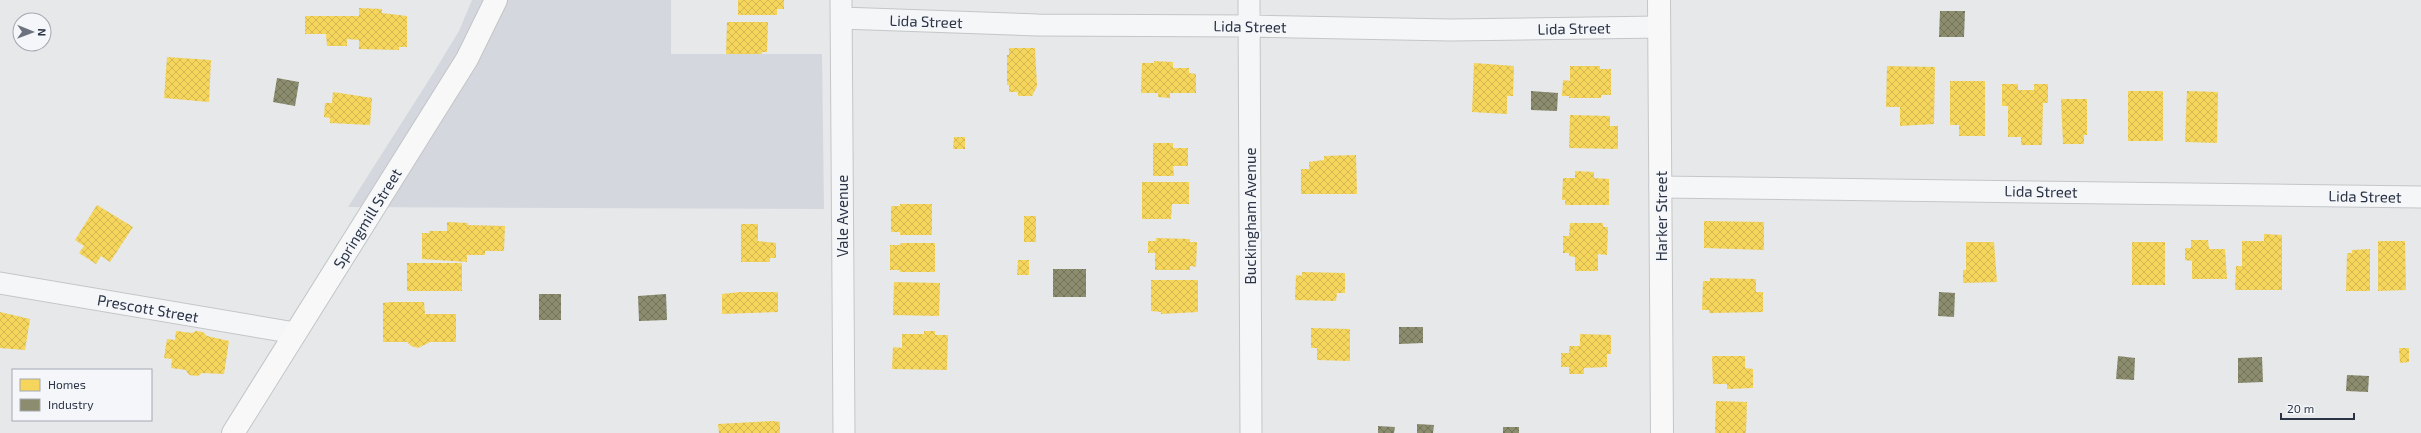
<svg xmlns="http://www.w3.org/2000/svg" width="2421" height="433" font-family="'Exo 2',sans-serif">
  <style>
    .built { fill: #d4d7dd }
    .homes { fill: url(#homes-cross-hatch) }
    .industry { fill: url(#industry-cross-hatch) }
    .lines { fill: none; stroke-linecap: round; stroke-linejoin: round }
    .street-casing { stroke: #c4c6c8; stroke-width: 23 }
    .secondary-casing { stroke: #c4c6c8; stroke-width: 24 }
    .primary-casing { stroke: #c2c5c8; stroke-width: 24 }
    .street { stroke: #f5f6f7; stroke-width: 21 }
    .secondary { stroke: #f8f8f8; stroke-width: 22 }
    .primary { stroke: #f8f8f8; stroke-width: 22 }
    .labels { text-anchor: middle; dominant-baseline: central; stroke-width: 4; stroke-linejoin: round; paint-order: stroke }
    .street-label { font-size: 15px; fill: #2b3445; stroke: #f4f6f9 }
  </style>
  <defs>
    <pattern id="homes-cross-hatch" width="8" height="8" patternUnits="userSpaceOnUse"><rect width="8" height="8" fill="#f6d55c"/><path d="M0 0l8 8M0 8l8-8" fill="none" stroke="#d3b751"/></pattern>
    <pattern id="industry-cross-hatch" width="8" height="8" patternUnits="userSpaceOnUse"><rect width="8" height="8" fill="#8c8c6e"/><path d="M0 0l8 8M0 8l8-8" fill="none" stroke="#73735c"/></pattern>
  </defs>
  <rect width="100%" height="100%" fill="#e6e8ea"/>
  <path class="built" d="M472,0h199v54h151l2,155 -476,-2 86,-135 25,-41z"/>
  <path class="homes" d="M738,0h46v9h-7v6h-39z
    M359,8l23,1v4l25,3v31h-8v3l-40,-1v-9l-12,-1v7h-20l-1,-12h-21v-18h54z
    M727,22h41l-1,30h-5v2h-36z
    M1009,48h26l2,38 -5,10h-14v-4h-9v-7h-2v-30h2z
    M167,57l44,3 -2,42 -45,-4z
    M1154,61l19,1v6h16v5l7,1v19h-26v5l-12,-1v-4h-17l1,-30h12z
    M1474,63l40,3 -1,30h-6v18l-35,-2z
    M1570,66h30v3h11v26h-10v3h-32v-2h-7l1,-16 7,1z
    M1887,66l48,1 -1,57 -34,2v-19h-14z
    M1950,81h35v55h-26v-11h-9z
    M2002,84h16v6h16v-6h14v19h-5l-1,42h-21v-8h-13v-31h-6z
    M2128,91h35v50h-35z
    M2187,91l31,1 -1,51 -32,-1z
    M333,92l39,6 -2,27 -40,-2v-5l-6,-1 1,-14h7z
    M2061,99h26v36h-3v9h-21z
    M1570,115l40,1v10h8v23l-49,-1z
    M954,137h11v12h-12z
    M1153,143h20v5h15v18h-15l1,10h-21z
    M1356,155l1,39h-56v-25h8v-7l15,-2v-4z
    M1575,171l19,1v6l15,1v26h-44v-5h-3l1,-22h12z
    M1142,182h47v22h-17l-1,15h-29z
    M900,204h32v31h-32v-3h-9v-26h9z
    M97,205l36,22 -23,35 -9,-6 -5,8 -17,-11 5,-7 -9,-6z
    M1024,216h12v26h-12z
    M1704,221l60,1v28l-60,-2z
    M447,222l21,1v2l37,1 -1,25h-19v4h-18v7l-45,-3v-26h7v-2h18z
    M1570,223h33v4h5l-1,28 -9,-1v17h-23v-14l-6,-1v-3h-6v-17h6z
    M741,224h17v17l18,2v15h-6v4h-29z
    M2264,234l18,1v55h-47l1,-24h6v-25h22z
    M1156,238l34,1v3h7l-1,25 -6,-1v4h-35v-17h-7v-12h8z
    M2191,240h17l1,9h16l2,30h-35v-18l-7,-1v-12h6z
    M2378,241h27l1,49 -28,1z
    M1966,242h28l3,40 -34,1v-13h3z
    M2132,242h33v43h-33z
    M901,243h34v29h-35v-2h-10v-25h10z
    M2370,249v42h-24l1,-38h5v-3z
    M1018,260h11v15h-12z
    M407,263h55v28h-55z
    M1302,272l43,1v20h-8l-1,8 -41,-1 1,-25 6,1z
    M1710,278l46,1v13h7v20l-54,1v-3h-7l1,-29h7z
    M1151,280h47v32l-37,2v-2l-10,-1z
    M894,282l46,1 -1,33 -46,-1z
    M740,292h38v20l-56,2v-20z
    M391,302h33l1,12h31v28h-26l-12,6 -7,-2 -4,-4h-24v-39z
    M0,312l30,7 -5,31 -25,-2z
    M1311,328l39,1v32l-33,-1v-12h-6z
    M176,331l16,2 4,-2 7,1 4,4 22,5 -5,33 -22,-1 -4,3 -9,-1 -3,-5 -15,-2 1,-9 -8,-1 3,-19 8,1z
    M924,331h11v4h13l-1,35 -55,-1 1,-22 9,1v-14h22z
    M1580,334l31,1v19h-4v13l-23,1v6h-15v-7h-8v-14h8v-7h11z
    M2399,348h10v14l-9,1z
    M1712,356h33v12l8,1v19l-26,1v-5h-14z
    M1716,401l31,1 -1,31h-31z
    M773,421l7,1v11h-61l-1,-9z"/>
  <path class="industry" d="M1940,11h25l-1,26h-25z
    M277,78l22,4 -4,24 -22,-4z
    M1531,91l27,2 -1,18 -26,-1z
    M1053,269h33v28h-33z
    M1939,292l16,1 -1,24 -16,-1z
    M539,294h22v26h-22z
    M666,294l1,26 -28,1 -1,-25z
    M1399,327h24v16l-24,1z
    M2118,356l17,2 -1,22 -18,-1z
    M2262,357l1,25 -25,1v-25z
    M2347,375l22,1 -1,16 -22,-1z
    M1417,424l17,1 -1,8h-16z
    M1378,426l17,1 -1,6h-16z
    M1503,427h16v6h-16z"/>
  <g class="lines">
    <defs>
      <path id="street" d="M841,0l3,433
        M1249,0l2,433
        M841,18l197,7 211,1 202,4 208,-3
        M1660,187l761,10
        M0,283l295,50"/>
      <path id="secondary" d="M1659,0l3,433"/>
      <path id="primary" d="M233,433l234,-374 29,-59"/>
    </defs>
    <use href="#street" class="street-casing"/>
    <use href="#secondary" class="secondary-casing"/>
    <use href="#primary" class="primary-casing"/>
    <use href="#street" class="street"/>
    <use href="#secondary" class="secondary"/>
    <use href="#primary" class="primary"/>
  </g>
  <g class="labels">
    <g class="street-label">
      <text transform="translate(926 21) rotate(2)">Lida Street</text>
      <text transform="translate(1250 26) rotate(1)">Lida Street</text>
      <text transform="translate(1574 28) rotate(-1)">Lida Street</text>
      <text transform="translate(2041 191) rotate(1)">Lida Street</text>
      <text transform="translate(2365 196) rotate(1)">Lida Street</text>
      <text transform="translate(842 216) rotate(-90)">Vale Avenue</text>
      <text transform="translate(1250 216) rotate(-90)">Buckingham Avenue</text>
      <text transform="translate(1661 216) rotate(-90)">Harker Street</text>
      <text transform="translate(367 218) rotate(-58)">Springmill Street</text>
      <text transform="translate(148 308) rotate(10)">Prescott Street</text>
    </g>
  </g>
  <rect x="12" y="369" width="140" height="52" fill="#f4f6f9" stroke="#a4a8b1"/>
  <rect x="20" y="379" width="20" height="12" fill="#f6d55c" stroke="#a4a8b1"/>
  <text x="48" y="389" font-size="12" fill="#2b3445">Homes</text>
  <rect x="20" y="399" width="20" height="12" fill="#8c8c6e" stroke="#a4a8b1"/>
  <text x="48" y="409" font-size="12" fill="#2b3445">Industry</text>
  <g transform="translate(32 32) rotate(91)"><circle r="19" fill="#f4f6f9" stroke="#a4a8b1"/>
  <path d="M0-3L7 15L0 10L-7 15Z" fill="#6c737f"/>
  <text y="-6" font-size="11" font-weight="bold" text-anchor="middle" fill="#2b3445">N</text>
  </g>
  <path d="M2281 413v6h73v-6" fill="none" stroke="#2b3445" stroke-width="2"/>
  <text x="2287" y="413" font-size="12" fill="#2b3445" stroke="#f4f6f9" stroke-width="3" paint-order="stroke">20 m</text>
</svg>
